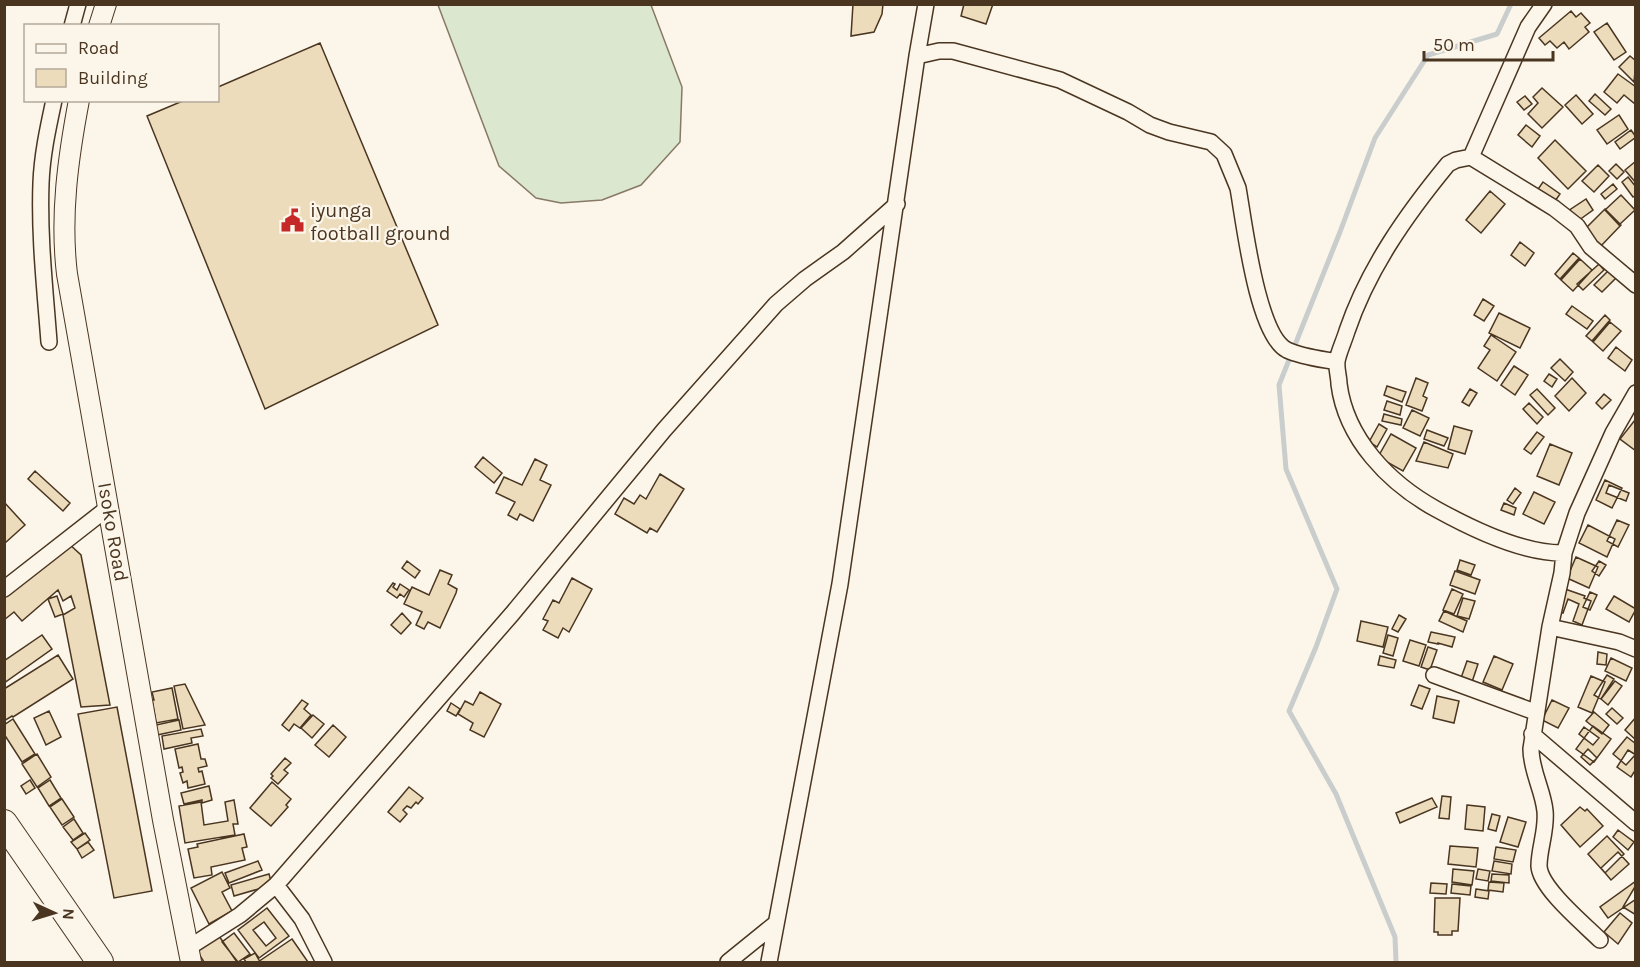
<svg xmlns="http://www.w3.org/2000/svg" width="1640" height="967" font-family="Karla,sans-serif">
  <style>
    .pitch { fill: #dce7d0; stroke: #887966; stroke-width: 1.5 }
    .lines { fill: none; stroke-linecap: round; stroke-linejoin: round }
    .stream { stroke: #c9cecd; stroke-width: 5 }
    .building { fill: #ecdcbc; stroke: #4a3520; stroke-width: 1.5; fill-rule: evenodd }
    .minor-casing { stroke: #4a3520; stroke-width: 18 }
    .tertiary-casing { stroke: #4a3520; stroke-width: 22 }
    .trunk-casing { stroke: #4a3520; stroke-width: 28 }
    .minor { stroke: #fbf6e9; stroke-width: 15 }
    .tertiary { stroke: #fbf6e9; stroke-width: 20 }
    .trunk { stroke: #fbf6e9; stroke-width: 26 }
    .labels { text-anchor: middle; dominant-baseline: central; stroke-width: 4.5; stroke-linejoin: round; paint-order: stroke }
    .poi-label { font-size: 20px; fill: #4a3520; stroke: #fbf6e9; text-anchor: start }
    .street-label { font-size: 20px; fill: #4a3520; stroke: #fbf6e9 }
  </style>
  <rect width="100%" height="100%" fill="#fbf6e9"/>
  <path class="pitch" d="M438,5h213l31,82 -2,55 -39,43 -39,15 -41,3 -25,-5 -37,-32z"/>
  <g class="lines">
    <path class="stream" d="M1396,962l-1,-25 -59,-143 -47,-83 27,-64 21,-58 -51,-120 -7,-84 61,-153 35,-94 53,-83 69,-21 14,-30"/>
  </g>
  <path class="building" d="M853,4h30l-1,10 -8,18 -23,4z
    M964,4h29l-7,20 -25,-8z
    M1571,11l5,6 5,-4 9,10 -5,4 4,5 -20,17 -5,-7 -7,6 -7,-7 -5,4 -6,-7z
    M1607,23l19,29 -12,8 -20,-28z
    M320,43l118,282 -173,84 -118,-293 38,-16h33v-13z
    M1630,56l6,5 -2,21 -15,-15z
    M1618,74l18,13 -1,17 -11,-9 -7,8 -13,-11z
    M1542,88l21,19 -21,21 -14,-14 10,-11 -5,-6z
    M1595,94l16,15 -6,6 -16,-14z
    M1576,95l17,19 -11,10 -17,-19z
    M1525,96l7,8 -8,6 -7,-8z
    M1619,115l9,14 -21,15 -10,-14z
    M1526,125l14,11 -8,11 -14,-12z
    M1631,130l5,7 -16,12 -5,-7z
    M1555,140l31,31 -18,18 -30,-31z
    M1636,161v22l-11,-13z
    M1616,164l8,8 -7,7 -8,-8z
    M1598,165l11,11 -15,16 -12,-11z
    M1628,177l8,10v8l-3,2 -11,-15z
    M1543,182l17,12 -7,10 -17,-12z
    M1613,184l4,5 -12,10 -4,-5z
    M1490,191l15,13 -24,29 -15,-13z
    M1621,195l14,15 -16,15 -14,-15z
    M1586,199l7,11 -18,13 -7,-12z
    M1605,209l16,16 -22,23 -17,-16z
    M1520,242l14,11 -9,13 -14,-11z
    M1573,253l6,5 -19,21 -5,-5z
    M1580,259l12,11 -19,21 -12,-11z
    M1599,264l5,6 -21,20 -6,-6z
    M1608,271l8,7 -14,14 -8,-7z
    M1483,299l11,7 -10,15 -10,-6z
    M1572,306l21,15 -6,8 -21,-15z
    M1499,313l31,15 -10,20 -31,-15z
    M1605,315l5,5 -18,21 -6,-5z
    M1610,322l11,9 -18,20 -10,-9z
    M1491,335l25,17 -19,29 -19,-13 12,-18 -6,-4z
    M1616,347l16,13 -7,11 -17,-13z
    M1560,359l13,13 -8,9 -14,-13z
    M1514,366l14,9 -13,20 -14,-10z
    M1549,374l8,5 -5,8 -8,-6z
    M1416,378l12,5 -5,13 4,2 -5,13 -16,-6z
    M1572,378l14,15 -17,18 -14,-15z
    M1387,386l19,6 -4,10 -18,-7z
    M1470,389l7,4 -8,13 -7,-4z
    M1537,389l18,19 -7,7 -18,-20z
    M1604,394l7,6 -9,9 -6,-6z
    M1387,401l15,5 -2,9 -16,-5z
    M1529,403l14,14 -6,7 -14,-15z
    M1412,410l17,8 -9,18 -17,-8z
    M1384,414l18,5 -1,6 -19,-4z
    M1635,420h1v31l-16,-12z
    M1379,424l8,5 -10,18 -8,-5z
    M1454,426l18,5 -7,23 -17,-5z
    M1427,430l21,8 -4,8 -20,-7z
    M1537,432l7,5 -13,17 -7,-5z
    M1391,434l25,14 -13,23 -25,-14z
    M1424,442l29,12 -5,14 -32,-7z
    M1550,444l22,9 -13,32 -22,-9z
    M483,457l19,16 -8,10 -19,-16z
    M535,459l12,6 -7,15 11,5 -18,36 -13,-7 -3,6 -9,-5 7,-13 -19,-9 8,-16 18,8z
    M35,471l35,32 -7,8 -35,-32z
    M660,474l24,15 -27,43 -7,-4 -3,5 -32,-19 9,-16 10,6 6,-9 6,4z
    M1605,480l17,8 -10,20 -16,-8z
    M1609,485l20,8 -3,8 -20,-8z
    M1515,488l6,5 -8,11 -6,-4z
    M1534,492l21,10 -11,22 -21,-10z
    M4,502l21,23 -20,18 -1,-1z
    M1504,503l12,5 -2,7 -13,-5z
    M1617,520l12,5 -11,22 -11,-6z
    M1588,525l27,14 -8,18 -28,-14z
    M68,543l13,12 29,150 -29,2 -18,-92 12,-7 -4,-12 -8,5 -5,-11 -36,31 -8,-9 -10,8v-25z
    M1576,557l22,10 -9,21 -22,-10z
    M1460,560l15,5 -4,10 -14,-5z
    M407,561l13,10 -5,7 -13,-10z
    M1599,561l7,4 -7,11 -7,-5z
    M440,570l12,5 -4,9 9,5 -1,4 -16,35 -12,-6 -4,7 -8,-4 6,-13 -18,-8 8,-17 17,8z
    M1455,571l25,9 -5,14 -25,-9z
    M572,578l20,11 -23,43 -6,-4 -5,10 -15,-8 5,-9 -5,-2 10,-19 6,3z
    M393,583l2,1 -2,3 4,3 3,-6 9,6 -5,7 -4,-3 -3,4 -10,-7z
    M1452,589l11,5 -9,20 -11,-4z
    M1565,589l20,7 -1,2 7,3 -9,24 -9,-4 6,-17 -11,-5 -5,14 -7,-2z
    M1590,592l7,3 -7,15 -7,-3z
    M57,596l6,18 -8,3 -7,-18z
    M1614,596l22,13 -7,13 -23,-13z
    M1463,598l12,3 -6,18 -12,-3z
    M1444,611l23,10 -4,11 -24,-11z
    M402,613l9,10 -10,11 -10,-9z
    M1399,615l7,4 -8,13 -6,-3z
    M1361,621l27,6 -5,20 -26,-6z
    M1431,632l24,5 -3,10 -14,-4v1l-10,-2z
    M42,635l10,14 -48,34v-22z
    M1388,635l10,3 -5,18 -10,-3z
    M1410,640l16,5 -7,21 -16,-5z
    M1428,647l9,3 -7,20 -9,-3z
    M1598,652l9,2 -1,11 -9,-1z
    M58,655l15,24 -60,38 -1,-1 -8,5v-32z
    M1380,656l16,4 -2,8 -16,-3z
    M1494,656l19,8 -11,26 -19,-8z
    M1611,658l21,10 -6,13 -21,-10z
    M1467,661l11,3 -6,18 -11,-4z
    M1607,675l7,4 -13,20 -7,-4z
    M1591,676l14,6 -13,31 -14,-6z
    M1615,681l7,5 -14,19 -7,-6z
    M185,684l20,41 -22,4 -9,-43z
    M1419,685l11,4 -8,20 -11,-4z
    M172,688l6,31 -22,4 -4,-23h2l-2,-8z
    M480,692l21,12 -17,33 -14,-7 3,-7 -15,-9 7,-13 8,4z
    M1437,696l22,5 -5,22 -21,-5z
    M302,700l6,4 -4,5 7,6 -11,13 -6,-4 -5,7 -7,-6z
    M1552,700l17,8 -11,20 -16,-8z
    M451,703l9,6 -4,7 -9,-5z
    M117,707l35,184 -38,7 -36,-184z
    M1612,708l11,10 -6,6 -11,-10z
    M49,711l12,26 -15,8 -12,-27z
    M1594,712l15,13 -7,9 -16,-13z
    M313,715l11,9 -12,14 -11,-10z
    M1636,717v23l-11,-10z
    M13,719l22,35 -13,8 -18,-28v-9z
    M179,720l2,10 -24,5 -1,-10z
    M333,725l13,12 -17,20 -14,-12z
    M1593,726l18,13 -17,23 -18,-13z
    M1584,727l15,11 -6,7 -14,-11z
    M201,729l2,7 -12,2 1,5 -28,6 -2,-13z
    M1627,737l9,7v10l-10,11 -13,-11z
    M198,744l3,15h4l2,7 -9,2 1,4 3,-1 3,13 -17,4 -1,-7 -4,2 -3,-10 3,-1 -1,-5 -3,1 -4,-19z
    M1588,749l9,9 -7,7 -9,-8z
    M1628,750l8,5v14l-5,8 -14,-10z
    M37,754l14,23 -14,10 -15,-23z
    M285,758l6,5 -7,7 4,3 -10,11 -7,-6 2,-2 -2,-2z
    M30,780l5,8 -9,6 -5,-8z
    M50,780l11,18 -12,8 -11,-18z
    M272,782l19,17 -5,6 2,2 -17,19 -21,-18z
    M209,786l3,14 -10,3v-3l-18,4 -3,-11z
    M409,787l14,11 -5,6 -2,-2 -5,6 -4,-2 -4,4 4,4 -7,8 -12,-10z
    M1442,796l9,1 -2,22 -10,-1z
    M1432,798l5,9 -37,16 -4,-10z
    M62,799l12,18 -12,8 -12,-18z
    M234,800l4,24h-5l2,11 -50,8 -6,-37 22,-4 3,23 24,-4 -3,-19z
    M1467,805l18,2 -2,24 -18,-2z
    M1580,807l5,4 2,-2 16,17 -23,21 -19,-22z
    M1492,814l8,2 -4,15 -8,-2z
    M1508,817l18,5 -8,25 -18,-5z
    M74,819l9,14 -10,7 -10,-13z
    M1618,830l16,12 -6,8 -15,-13z
    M85,833l5,7 -13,9 -6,-7z
    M244,834l3,13 -5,1 3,12 -34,7 1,8 -18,3 -6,-29 10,-2 -1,-3z
    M1607,836l17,18 -19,19 -17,-19z
    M88,842l6,8 -12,8 -5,-9z
    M1450,846l28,2 -2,19 -28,-3z
    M1496,847l20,3 -3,12 -19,-3z
    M1618,852l11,12 -18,16 -10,-12z
    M258,861l4,9 -33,13 -4,-10z
    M1494,861l18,3 -1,10 -19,-3z
    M1453,869l21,2 -2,14 -20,-3z
    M1478,869l12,2 -2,10 -12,-2z
    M222,872l8,16 -8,4 10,19 -23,13 -18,-36z
    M269,874l3,11 -38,11 -3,-11z
    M1492,874l17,1v8l-18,-2z
    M1636,881v18l-28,19 -8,-11z
    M1489,882l15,1 -1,9 -15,-2z
    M1431,883l16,1 -1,10 -16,-1z
    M1452,884l19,2 -1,9 -19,-2z
    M1636,885v30l-13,-8z
    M1476,889l13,2 -1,8 -13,-2z
    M1435,898h25l-2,33h-6v4h-14v-3h-4z
    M267,908l22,28 -30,22 -21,-28zM264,922l12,16 -10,8 -13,-16z
    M1620,913l12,10 -14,21 -14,-12z
    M234,933l16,21 -12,8 -16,-20z
    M219,936l18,26h-33l-7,-11z
    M292,939l16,23h-50z
    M255,953l5,9h-14l-2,-3z"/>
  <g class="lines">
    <defs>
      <path id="minor" d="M72,26l6,-22
        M917,56l22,-5h14l107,29 68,32 22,13 19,7 42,10 13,12 14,34c6,33 19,147 49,162 15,7 34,9 50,12
        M1471,157l57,-130 16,-23
        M49,342c-4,-53 -10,-106 -8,-159 1,-28 7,-55 13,-83
        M1564,553c-41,1 -92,-24 -128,-44 -47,-26 -90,-70 -97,-125 0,-7 -3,-16 -2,-23 2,-10 7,-20 10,-30 21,-62 59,-116 101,-167l8,-4 15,-3 83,51 23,18 14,21 45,38
        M4,589l105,-82
        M1550,627l69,15 17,7
        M1434,675l101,37
        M1532,734l104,89
        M276,885l26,34 22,43
        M1600,940c-16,-16 -60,-52 -61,-74 0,-18 8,-36 6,-55 -2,-21 -14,-40 -14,-62l19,-122 12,-54 2,-20 13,-40 36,-80 23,-40
        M188,948l52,-33 36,-30 236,-271 152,-184 112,-126 29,-25 38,-27 54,-48
        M728,962l47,-38
        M769,962l71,-378 77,-528 9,-52"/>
      <path id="tertiary" d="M99,26l7,-22
        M79,100c-11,58 -19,116 -12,174l96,546 28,142"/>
      <path id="trunk" d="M4,823l96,139"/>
    </defs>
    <use href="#minor" class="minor-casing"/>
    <use href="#tertiary" class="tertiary-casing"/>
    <use href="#trunk" class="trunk-casing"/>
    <use href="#minor" class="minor"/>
    <use href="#tertiary" class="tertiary"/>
    <use href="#trunk" class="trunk"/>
  </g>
  <defs>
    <symbol id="civic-bare" viewBox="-9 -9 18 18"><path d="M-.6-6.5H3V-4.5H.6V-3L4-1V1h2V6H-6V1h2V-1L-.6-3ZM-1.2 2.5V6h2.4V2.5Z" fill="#c62828" stroke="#fbf6e9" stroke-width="2.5" paint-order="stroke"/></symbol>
  </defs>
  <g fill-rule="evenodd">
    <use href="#civic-bare" x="276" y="204" width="33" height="33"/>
  </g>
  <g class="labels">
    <g class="poi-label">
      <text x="310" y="210">iyunga<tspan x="310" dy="23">football ground</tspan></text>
    </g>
    <g class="street-label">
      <text transform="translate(113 532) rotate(80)">Isoko Road</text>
    </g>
  </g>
  <rect width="1640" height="967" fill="none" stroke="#4a3520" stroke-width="12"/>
  <rect x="24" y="24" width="195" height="78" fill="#fbf6e9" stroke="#b4a999" stroke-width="1.5"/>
  <rect x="36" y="44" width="30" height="9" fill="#fbf6e9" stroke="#b4a999" stroke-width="1.5"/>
  <text x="78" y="54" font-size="18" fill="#4a3520">Road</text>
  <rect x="36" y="69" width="30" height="18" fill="#ecdcbc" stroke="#b4a999" stroke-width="1.5"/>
  <text x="78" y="84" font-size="18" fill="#4a3520">Building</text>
  <g transform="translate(54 913) rotate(94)" stroke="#fbf6e9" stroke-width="4.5" paint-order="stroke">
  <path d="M0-4.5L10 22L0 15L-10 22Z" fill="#4a3520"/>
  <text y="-9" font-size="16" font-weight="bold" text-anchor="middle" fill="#4a3520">N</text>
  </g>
  <path d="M1424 51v9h129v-9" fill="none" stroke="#4a3520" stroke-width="3"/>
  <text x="1433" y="51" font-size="18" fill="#4a3520" stroke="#fbf6e9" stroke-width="4.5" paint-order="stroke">50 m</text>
</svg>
